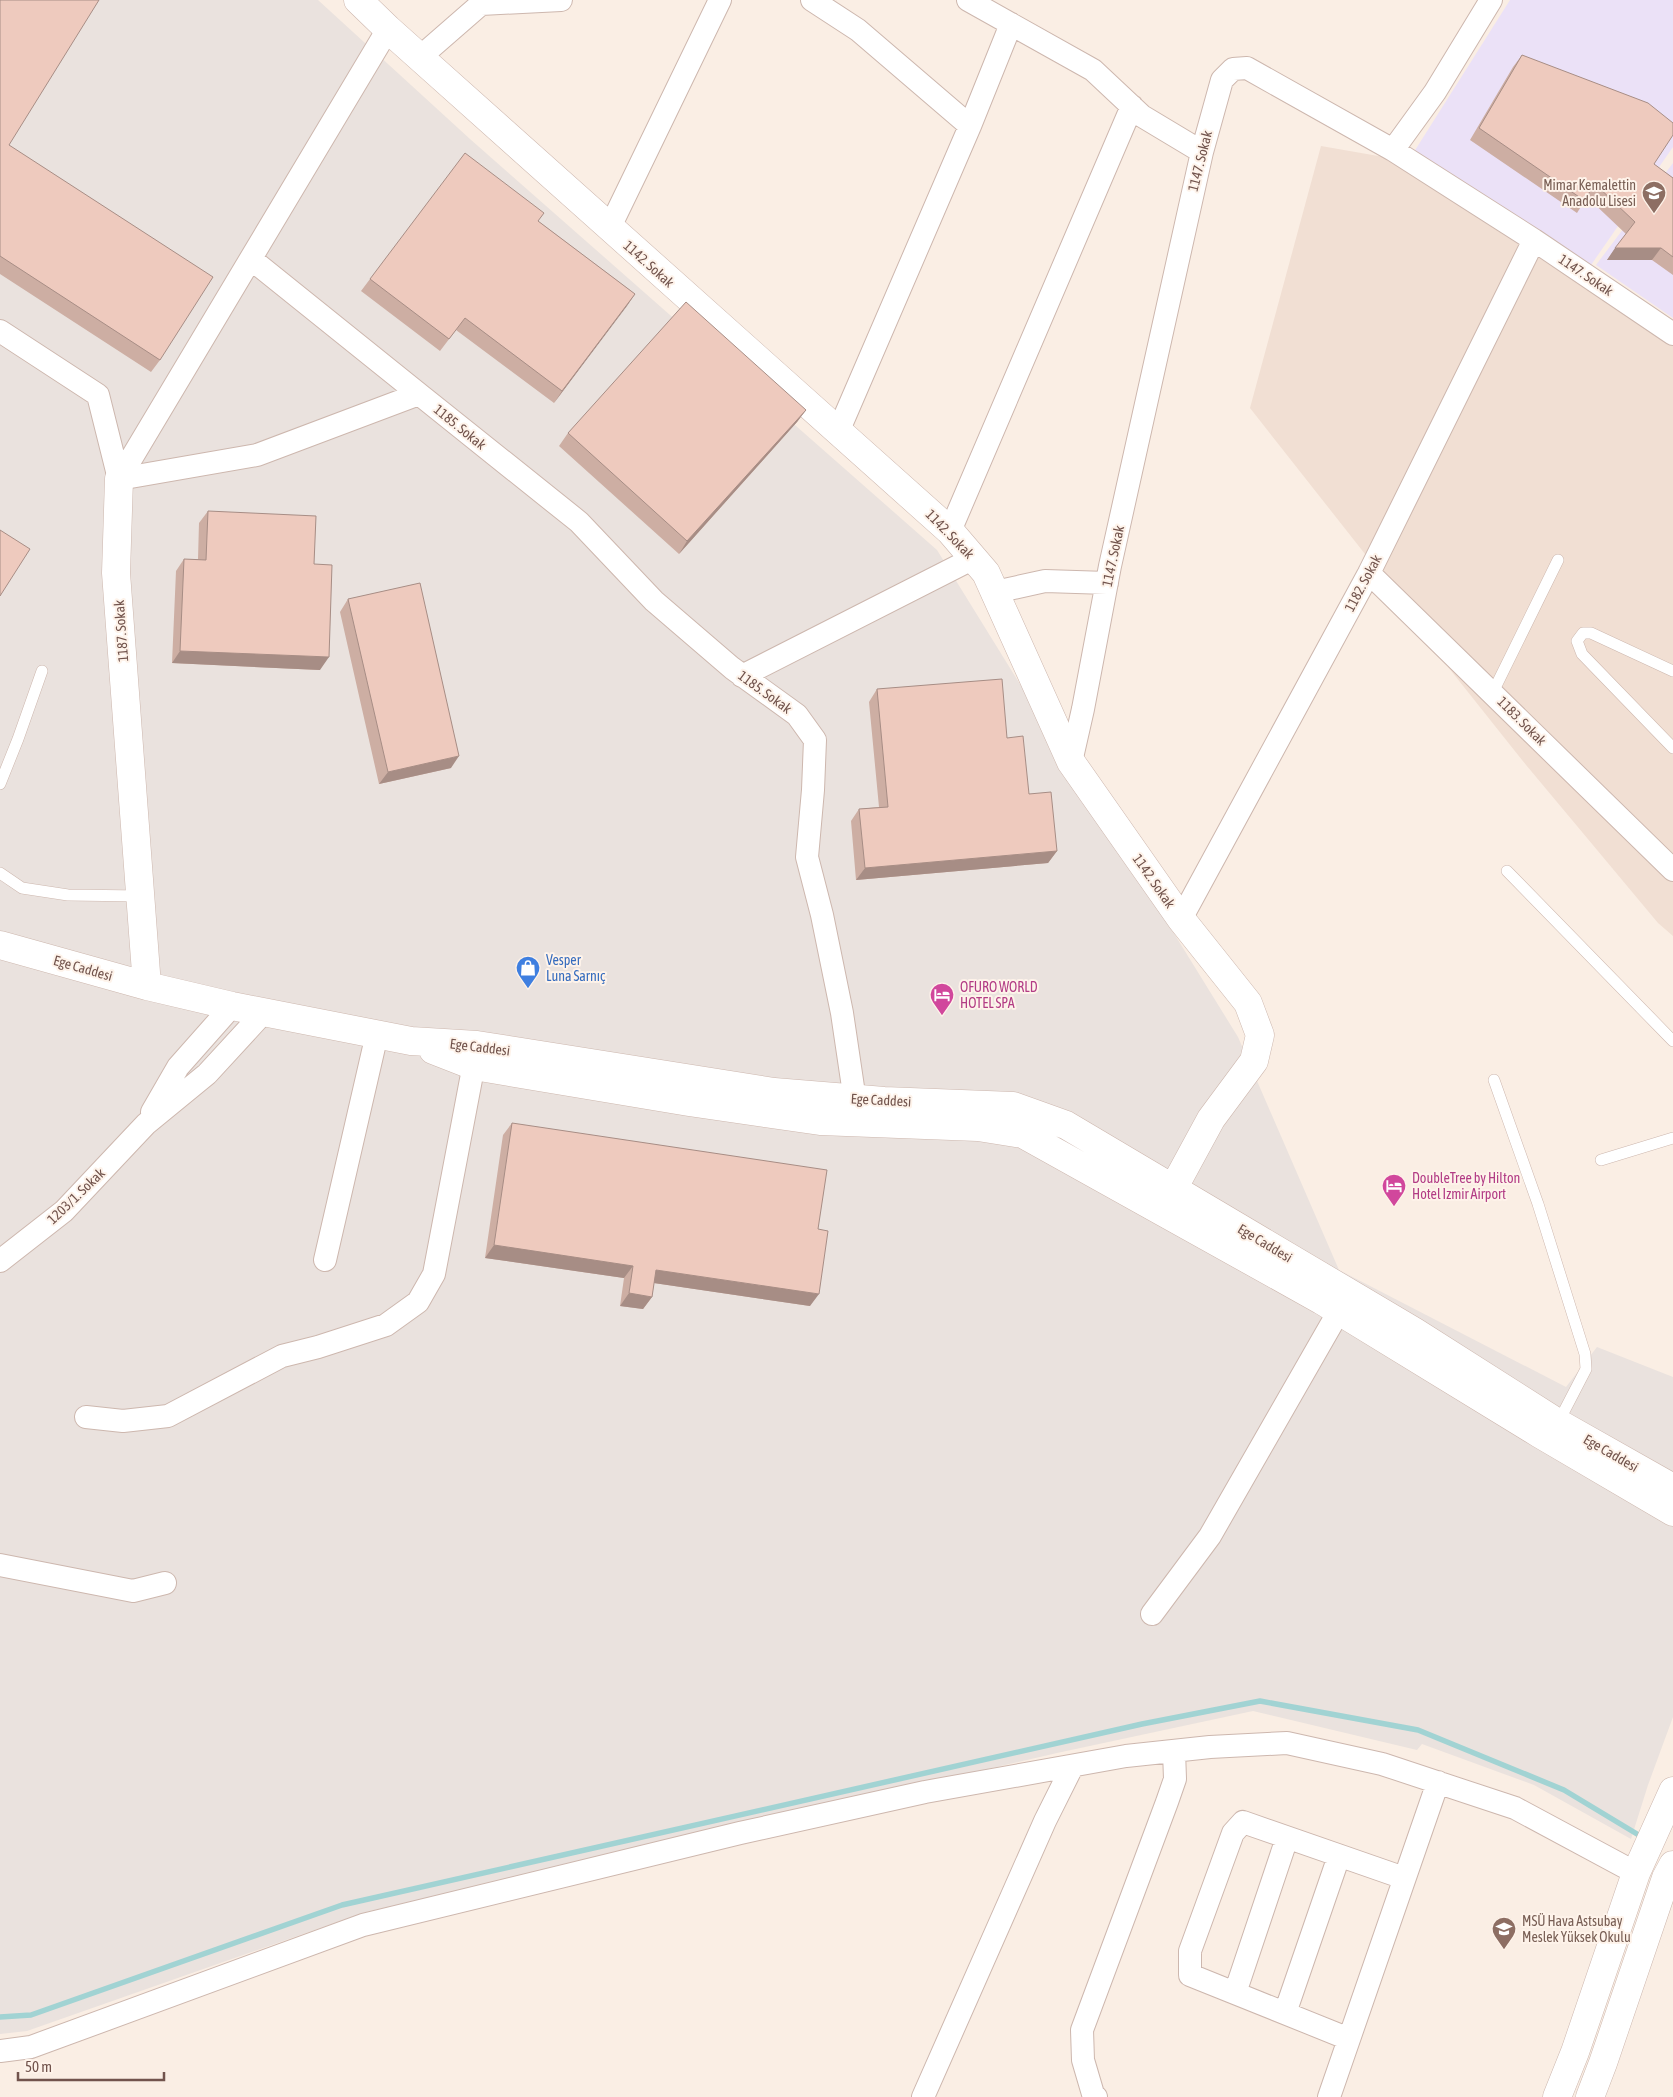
<svg xmlns="http://www.w3.org/2000/svg" width="1673" height="2097" font-family="'Asap Condensed',sans-serif">
  <style>
    .residential { fill: #f1dfd3 }
    .industrial { fill: #eae2de }
    .education { fill: #ebe1f7 }
    .lines { fill: none; stroke-linecap: round; stroke-linejoin: round }
    .stream { stroke: #a1d3d3; stroke-width: 5.5 }
    .service-casing { stroke: #cdb7ae; stroke-width: 12 }
    .minor-casing { stroke: #cdb7ae; stroke-width: 24 }
    .tertiary-casing { stroke: #cdb7ae; stroke-width: 29 }
    .service { stroke: #fff; stroke-width: 11 }
    .minor { stroke: #fff; stroke-width: 22 }
    .tertiary { stroke: #fff; stroke-width: 28 }
    .wall { fill: #cdaea3 }
    .shaded-wall { fill: #a78d85 }
    .building { fill: #eecabe; stroke: #a78d85 }
    .labels { text-anchor: middle; dominant-baseline: central; stroke-width: 4; stroke-linejoin: round; paint-order: stroke }
    .street-label { font-size: 14px; fill: #71534c; stroke: #fef3ea }
    .education-label { font-size: 14px; fill: #785e54; stroke: #fef3ea; text-anchor: end }
    .shop-label { font-size: 14px; fill: #366cbe; stroke: #fef3ea; text-anchor: start }
    .hotel-label { font-size: 14px; fill: #b23c85; stroke: #fef3ea; text-anchor: start }
  </style>
  <rect width="100%" height="100%" fill="#faeee4"/>
  <path class="residential" d="M1321,146l63,11 289,188v591l-15,-13 -136,-163 -101,-127 -45,-65 -126,-160z"/>
  <path class="industrial" d="M0,0h318l152,139 467,411 301,487 101,233 227,117 31,-40 76,30v340l-25,68 -17,54 -97,-54 -112,-41 -5,6 -164,-39 -196,42 -691,159 -339,119 -27,3z"/>
  <path class="education" d="M1510,0h163v147l-82,118 -179,-110z
    M1673,163v155l-77,-53z"/>
  <g class="lines">
    <path class="stream" d="M0,2017l31,-2 311,-110 800,-181 118,-23 158,29 146,60 78,47"/>
    <defs>
      <path id="service" d="M1673,671l-82,-38h-8l-6,8 5,13 91,94
        M1493,692l65,-132
        M0,784l18,-45 24,-68
        M1507,871l166,170
        M0,873l22,15 46,7 72,1
        M1494,1080l44,124 47,150 1,15 -28,54
        M1601,1160l72,-22"/>
      <path id="minor" d="M812,0l46,30 112,96
        M968,0l125,70 49,46 60,36
        M419,58l62,-54 80,-4
        M1393,150l42,-58 56,-92
        M609,229l111,-229
        M251,259l168,135
        M0,331l98,64 21,84
        M838,432l132,-306 41,-102
        M119,479l138,-24 162,-61 160,128 75,79 78,67 65,47 18,25 -2,50 -6,67 15,58 20,98 15,101
        M119,479l269,-450
        M950,531l182,-425
        M1369,573l304,297
        M995,592l50,-11 62,2
        M742,676l232,-118
        M1071,762l12,-53 27,-143 92,-414 20,-72 11,-11 14,-1 146,82 141,90 139,94
        M1181,919l188,-346 165,-333
        M152,1112l26,-45 54,-61
        M325,1260l52,-226
        M0,1261l64,-50 82,-87 61,-50 57,-62
        M86,1417l37,4 45,-5 114,-60 36,-9 68,-22 32,-23 16,-28 43,-226
        M0,1565l133,26 32,-8
        M1152,1614l58,-78 129,-225
        M1235,1993l52,-155
        M1285,2013l54,-157
        M1349,2039l-159,-64v-24l43,-118 10,-11 161,56
        M0,2051l31,-4 332,-122 377,-92 185,-41 201,-36 84,-9 77,-4 95,21 133,44 121,65
        M923,2097l122,-276 27,-54
        M1096,2097l-3,-3 -10,-34 -1,-30 85,-228 8,-23 -1,-28
        M1329,2097l109,-315"/>
      <path id="tertiary" d="M358,0l30,29 562,502 36,42 85,189 110,157 67,84 12,32 -6,26 -43,58 -50,92
        M119,479l-3,94 31,413
        M0,945l147,41 85,20 179,35 66,4 297,47 110,9 129,5 53,19 349,207 143,91 115,65
        M433,1050l41,16 215,36 131,19 158,6 45,7 298,166 219,134 133,78
        M1557,2097l18,-45 61,-179 37,-82
        M1590,2097l13,-34 63,-185 7,-13"/>
    </defs>
    <use href="#service" class="service-casing"/>
    <use href="#minor" class="minor-casing"/>
    <use href="#tertiary" class="tertiary-casing"/>
    <use href="#service" class="service"/>
    <use href="#minor" class="minor"/>
    <use href="#tertiary" class="tertiary"/>
  </g>
  <path class="wall" d="M0,0l9,145 151,215 -9,12 -151,-98z
    M1522,55l132,109 19,14v97l-21,-15h-45l19,-26 -39,-37 -10,16 -107,-73 43,-73z
    M538,221l97,73 -81,109 -98,-73 -16,21 -79,-60 9,-12z
    M806,410l-9,12 -118,132 -120,-108 9,-13z
    M208,511l106,53 6,106 -148,-7 4,-92 8,-12h14l1,-36z
    M348,599l103,169 -72,16 -39,-172z
    M877,689l130,49 22,56 28,57 -9,12 -192,17 -5,-59 8,-12 20,-2 -10,-105z
    M512,1123l306,106 -8,77 -156,-23 -2,14 -9,12 -23,-3 4,-28 -139,-20 18,-123z"/>
  <path class="shaded-wall" d="M1615,248h46l-9,12h-45z
    M635,294l-8,12 -73,97 8,-12z
    M806,410l-9,12 -118,132 8,-13z
    M180,651l149,6 -9,13 -148,-7z
    M459,756l-8,12 -72,16 9,-12z
    M1057,851l-9,12 -192,17 9,-12z
    M494,1245l139,21 -9,12 -139,-20z
    M656,1270l163,24 -9,12 -163,-24z
    M629,1293l23,4 -9,12 -23,-3z"/>
  <path class="building" d="M0,0h99l-90,145 204,132 -53,83 -160,-104z
    M1522,55l126,48 25,20v12l-19,29 19,14v79l-12,-9h-46l20,-26 -41,-39 -9,18 -106,-73z
    M465,153l79,60 -6,8 97,73 -73,97 -97,-73 -16,21 -79,-60z
    M686,302l120,108 -119,131 -119,-108z
    M208,511l108,5 -2,48 18,1 -3,92 -149,-6 4,-92 22,1z
    M0,530l30,19 -30,47z
    M420,583l39,173 -71,16 -40,-173z
    M1002,679l5,59 16,-2 6,58 22,-2 6,59 -192,17 -6,-59 29,-2 -11,-118z
    M512,1123l315,47 -9,59 10,2 -9,63 -163,-24 -4,27 -23,-4 4,-27 -139,-21z"/>
  <defs>
    <symbol id="school-pin" viewBox="-11 -11 22 30"><path d="M0 17L-7.5 6A9.5 9.5 0 1 1 7.5 6Z" fill="#8d6e63" stroke="#fef3ea"/><path d="M0-5L7-2L0 1L-7-2ZM-4 1L0 2.5L4 1V4Q0 6-4 4Z" fill="#fff"/></symbol>
    <symbol id="shop-pin" viewBox="-11 -11 22 30"><path d="M0 17L-7.5 6A9.5 9.5 0 1 1 7.5 6Z" fill="#3f7fe0" stroke="#fef3ea"/><path d="M-5-2.5h2.3a2.7 3.5 0 0 1 5.4 0H5L5.5 6h-11ZM-1.5-2.5h3a1.5 2.3 0 0 0-3 0Z" fill="#fff"/></symbol>
    <symbol id="hotel-pin" viewBox="-11 -11 22 30"><path d="M0 17L-7.5 6A9.5 9.5 0 1 1 7.5 6Z" fill="#d1479c" stroke="#fef3ea"/><path d="M-6-4.5h1.5V1H6V5H4.5V3h-9V5H-6ZM-4 0a1.8 1.8 0 1 1 3.6 0ZM.5 0V-2.5h3Q6-2.5 6 0Z" fill="#fff"/></symbol>
  </defs>
  <g fill-rule="evenodd">
    <use href="#school-pin" x="1640" y="179" width="28" height="38"/>
    <use href="#shop-pin" x="514" y="954" width="28" height="38"/>
    <use href="#hotel-pin" x="928" y="981" width="28" height="38"/>
    <use href="#hotel-pin" x="1380" y="1172" width="28" height="38"/>
    <use href="#school-pin" x="1490" y="1915" width="28" height="38"/>
  </g>
  <g class="labels">
    <g class="street-label">
      <text transform="translate(1200 161) rotate(-76)">1147. Sokak</text>
      <text transform="translate(649 264) rotate(42)">1142. Sokak</text>
      <text transform="translate(1586 275) rotate(34)">1147. Sokak</text>
      <text transform="translate(460 427) rotate(39)">1185. Sokak</text>
      <text transform="translate(950 534) rotate(46)">1142. Sokak</text>
      <text transform="translate(1113 556) rotate(-78)">1147. Sokak</text>
      <text transform="translate(1363 583) rotate(-62)">1182. Sokak</text>
      <text transform="translate(121 631) rotate(-94)">1187. Sokak</text>
      <text transform="translate(765 692) rotate(36)">1185. Sokak</text>
      <text transform="translate(1522 721) rotate(45)">1183. Sokak</text>
      <text transform="translate(1154 881) rotate(55)">1142. Sokak</text>
      <text transform="translate(83 968) rotate(16)">Ege Caddesi</text>
      <text transform="translate(480 1047) rotate(7)">Ege Caddesi</text>
      <text transform="translate(881 1100) rotate(3)">Ege Caddesi</text>
      <text transform="translate(76 1196) rotate(-44)">1203/1. Sokak</text>
      <text transform="translate(1265 1243) rotate(31)">Ege Caddesi</text>
      <text transform="translate(1611 1453) rotate(30)">Ege Caddesi</text>
    </g>
    <g class="education-label">
      <text x="1636" y="185">Mimar Kemalettin<tspan x="1636" dy="16">Anadolu Lisesi</tspan></text>
      <text x="1522" y="1921" text-anchor="start">MSÜ Hava Astsubay<tspan x="1522" dy="16">Meslek Yüksek Okulu</tspan></text>
    </g>
    <g class="shop-label">
      <text x="546" y="960">Vesper<tspan x="546" dy="16">Luna Sarnıç</tspan></text>
    </g>
    <g class="hotel-label">
      <text x="960" y="987">OFURO WORLD<tspan x="960" dy="16">HOTEL SPA</tspan></text>
      <text x="1412" y="1178">DoubleTree by Hilton<tspan x="1412" dy="16">Hotel Izmir Airport</tspan></text>
    </g>
  </g>
  <path d="M18 2072v8h146v-8" fill="none" stroke="#71534c" stroke-width="2.5"/>
  <text x="25" y="2072" font-size="15" fill="#71534c" stroke="#fef3ea" stroke-width="4" paint-order="stroke">50 m</text>
</svg>
